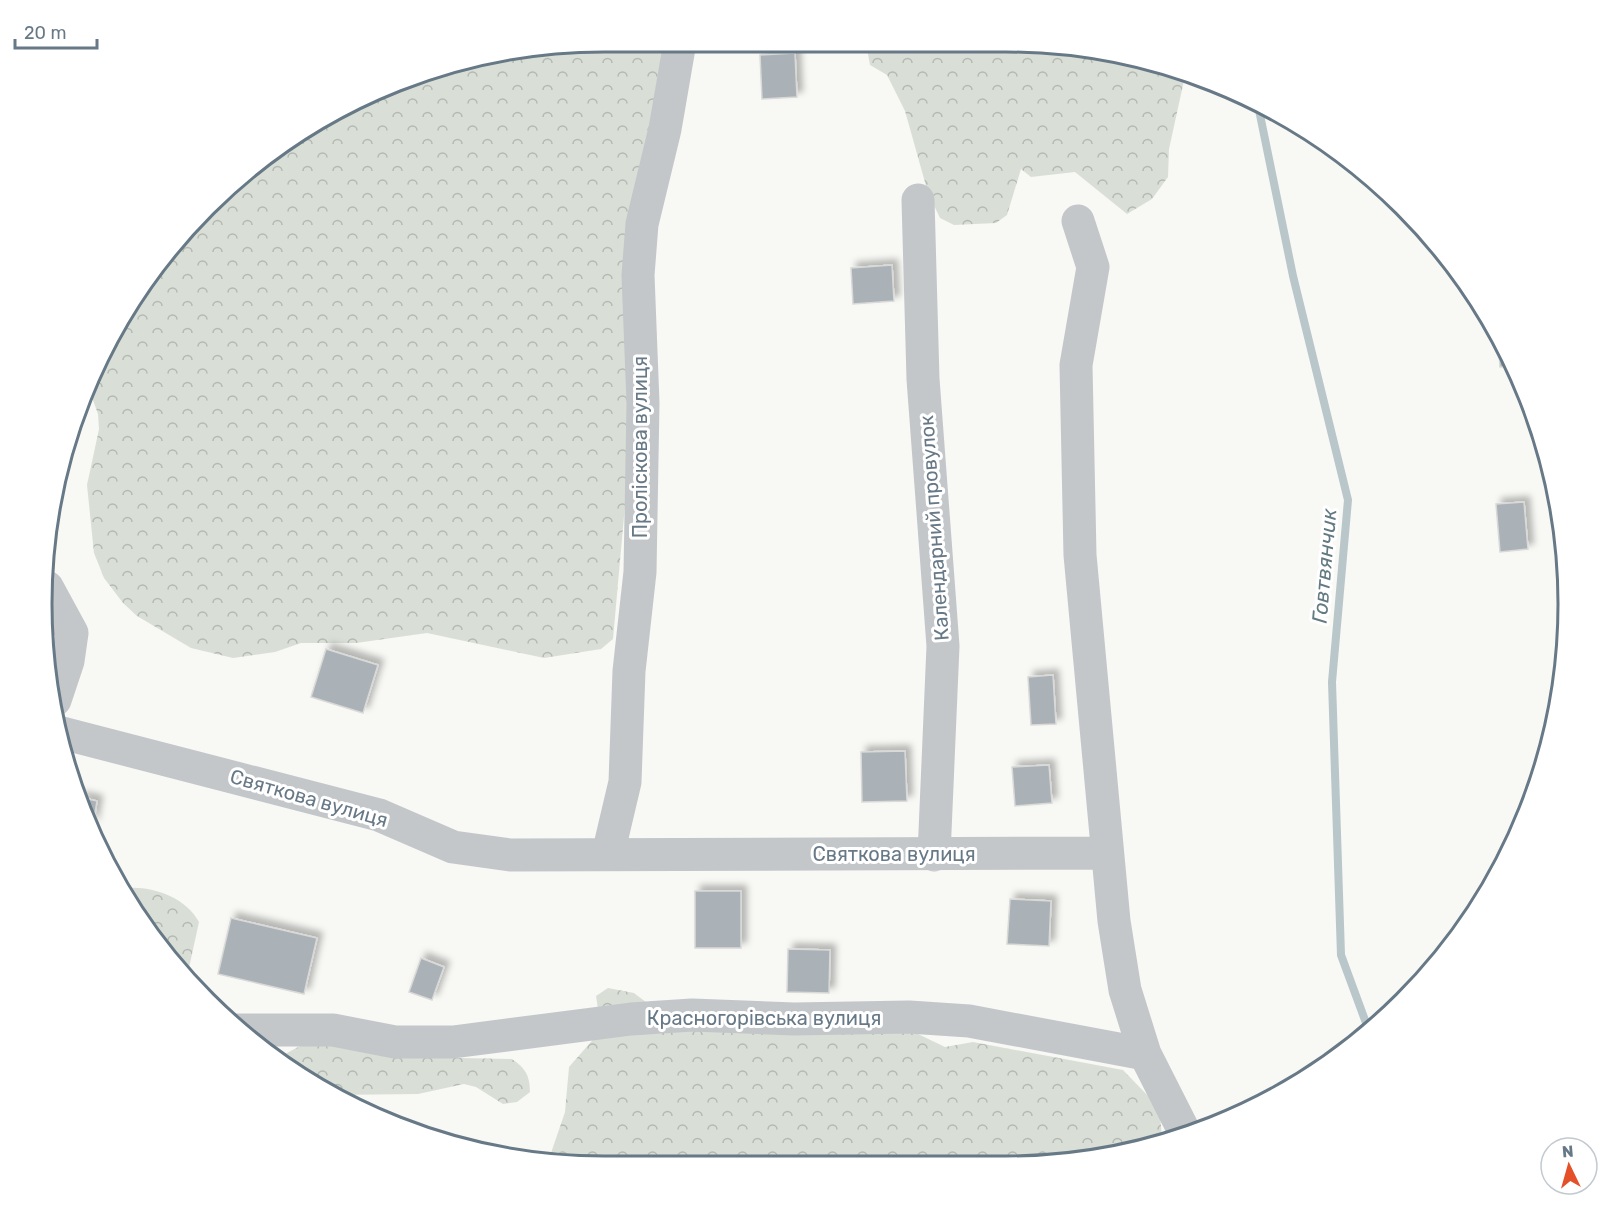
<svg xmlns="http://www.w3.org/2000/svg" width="1611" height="1208" font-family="Rubik,sans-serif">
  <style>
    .forest { fill: url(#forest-crowns) }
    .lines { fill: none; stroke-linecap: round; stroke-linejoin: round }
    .stream { stroke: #b9c6ca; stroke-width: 8 }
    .building { fill: #aab2b8; stroke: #d9d9d7; stroke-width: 1.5; filter: url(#shadow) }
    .street { stroke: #c3c7ca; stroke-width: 33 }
    .labels { text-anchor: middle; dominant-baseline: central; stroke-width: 6; stroke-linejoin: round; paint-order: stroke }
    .street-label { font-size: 20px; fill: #677986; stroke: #fff }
    .water-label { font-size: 21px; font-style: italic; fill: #637a82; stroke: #fff }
    .rim { fill: none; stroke: #677986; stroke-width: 3 }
  </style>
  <defs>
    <pattern id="forest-crowns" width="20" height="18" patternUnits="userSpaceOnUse" patternTransform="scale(1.5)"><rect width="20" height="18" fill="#d9dfd6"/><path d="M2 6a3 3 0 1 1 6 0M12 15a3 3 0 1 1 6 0" fill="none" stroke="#b4bab3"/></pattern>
    <filter id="shadow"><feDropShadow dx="5.5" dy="-5.5" stdDeviation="3" flood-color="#0004"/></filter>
  </defs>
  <rect width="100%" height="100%" fill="#f8f8f5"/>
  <path class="forest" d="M604,42h73l-42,352 -22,245 -12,10 -57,9 -117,-25 -71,10h-55l-26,9 -42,6 -42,-10 -54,-32 -14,-13 -19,-25 -10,-25 -7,-68 12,-56 -1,-15 -9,-25 11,-34 106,-148 117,-90 135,-56z
    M866,43c39,0 199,-7 222,12l4,-4 60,10 33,15 -16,73 -1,28 -16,22 -25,15 -52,-42 -44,5 -10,-8 -14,46 -11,8 -42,2 -14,-7 -12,-25 -23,-82 -18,-36 -17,-10z
    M127,888c27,-2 59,10 72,34l-12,55 -29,-31z
    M608,988l26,5 42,32 210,4 32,5 27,13 28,-5 150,28 29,30 8,13 2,26 -81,22 -514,4 -33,-7 17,-5 14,-41 4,-45 28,-32 3,-13 -4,-26z
    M307,1042l103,15 102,2c13,9 18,16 18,33l-13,10 -14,2 -27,-17 -12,-3 -46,10 -86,1 -54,-37z"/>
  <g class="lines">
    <path class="stream" d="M1259,110l34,166 55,224 -16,182 9,273 28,76"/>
  </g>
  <path class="building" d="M795,53l2,44 -35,2 -2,-44z
    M892,265l2,36 -41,3 -2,-36z
    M1498,334l13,22 4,10 -15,1z
    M1524,502l4,47 -28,3 -4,-48z
    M326,649l52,16 -15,48 -52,-16z
    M1053,675l3,49 -25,1 -3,-48z
    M905,751l2,50 -45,1 -1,-50z
    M1049,765l3,38 -37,3 -3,-39z
    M79,797l18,4 -4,24z
    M695,891h46v57h-46z
    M1010,899l41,2 -2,45 -42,-2z
    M231,918l86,20 -13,56 -86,-20z
    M788,949l42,1 -1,43 -42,-1z
    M421,958l23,9 -12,33 -23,-8z"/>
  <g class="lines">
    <path class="street" d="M918,200l5,179 20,267 -9,209
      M1078,221l15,46 -17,98 4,190 34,366 11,69 20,64 40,79
      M47,587l25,46 -4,28 -13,39
      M62,733l317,82 74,32 57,8 596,-2
      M608,854l17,-72 4,-111 11,-99 3,-169 -5,-128 4,-51 23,-95 15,-87
      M238,1030h95l62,12h58l178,-23 61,-4 102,4 115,-2 60,4 176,33"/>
  </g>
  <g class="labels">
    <g class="street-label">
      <text transform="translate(640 447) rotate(-90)">Проліскова вулиця</text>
      <text transform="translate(934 528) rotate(-94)">Календарний провулок</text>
      <text transform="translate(309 798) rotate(16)">Святкова вулиця</text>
      <text x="894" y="854">Святкова вулиця</text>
      <text x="764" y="1018">Красногорівська вулиця</text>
    </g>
    <g class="water-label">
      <text transform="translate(1324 566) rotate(-85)">Говтвянчик</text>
    </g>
  </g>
  <path d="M0 0H1611V1208H0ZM604 52H1006A552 552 0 0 1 1558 604V604A552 552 0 0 1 1006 1156H604A552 552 0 0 1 52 604V604A552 552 0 0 1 604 52Z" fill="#fff" fill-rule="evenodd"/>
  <path class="rim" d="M604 52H1006A552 552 0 0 1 1558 604V604A552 552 0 0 1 1006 1156H604A552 552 0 0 1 52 604V604A552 552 0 0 1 604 52Z"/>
  <g transform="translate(1569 1166) rotate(355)"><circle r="28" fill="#ffffff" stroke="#c2c9cf" stroke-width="1.5"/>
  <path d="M0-4.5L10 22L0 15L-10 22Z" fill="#e45129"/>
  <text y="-9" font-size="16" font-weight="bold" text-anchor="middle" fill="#677986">N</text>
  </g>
  <path d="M15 39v9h82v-9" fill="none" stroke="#677986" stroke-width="3"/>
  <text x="24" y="39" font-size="18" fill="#677986" stroke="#ffffff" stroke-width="4.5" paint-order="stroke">20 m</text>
</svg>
